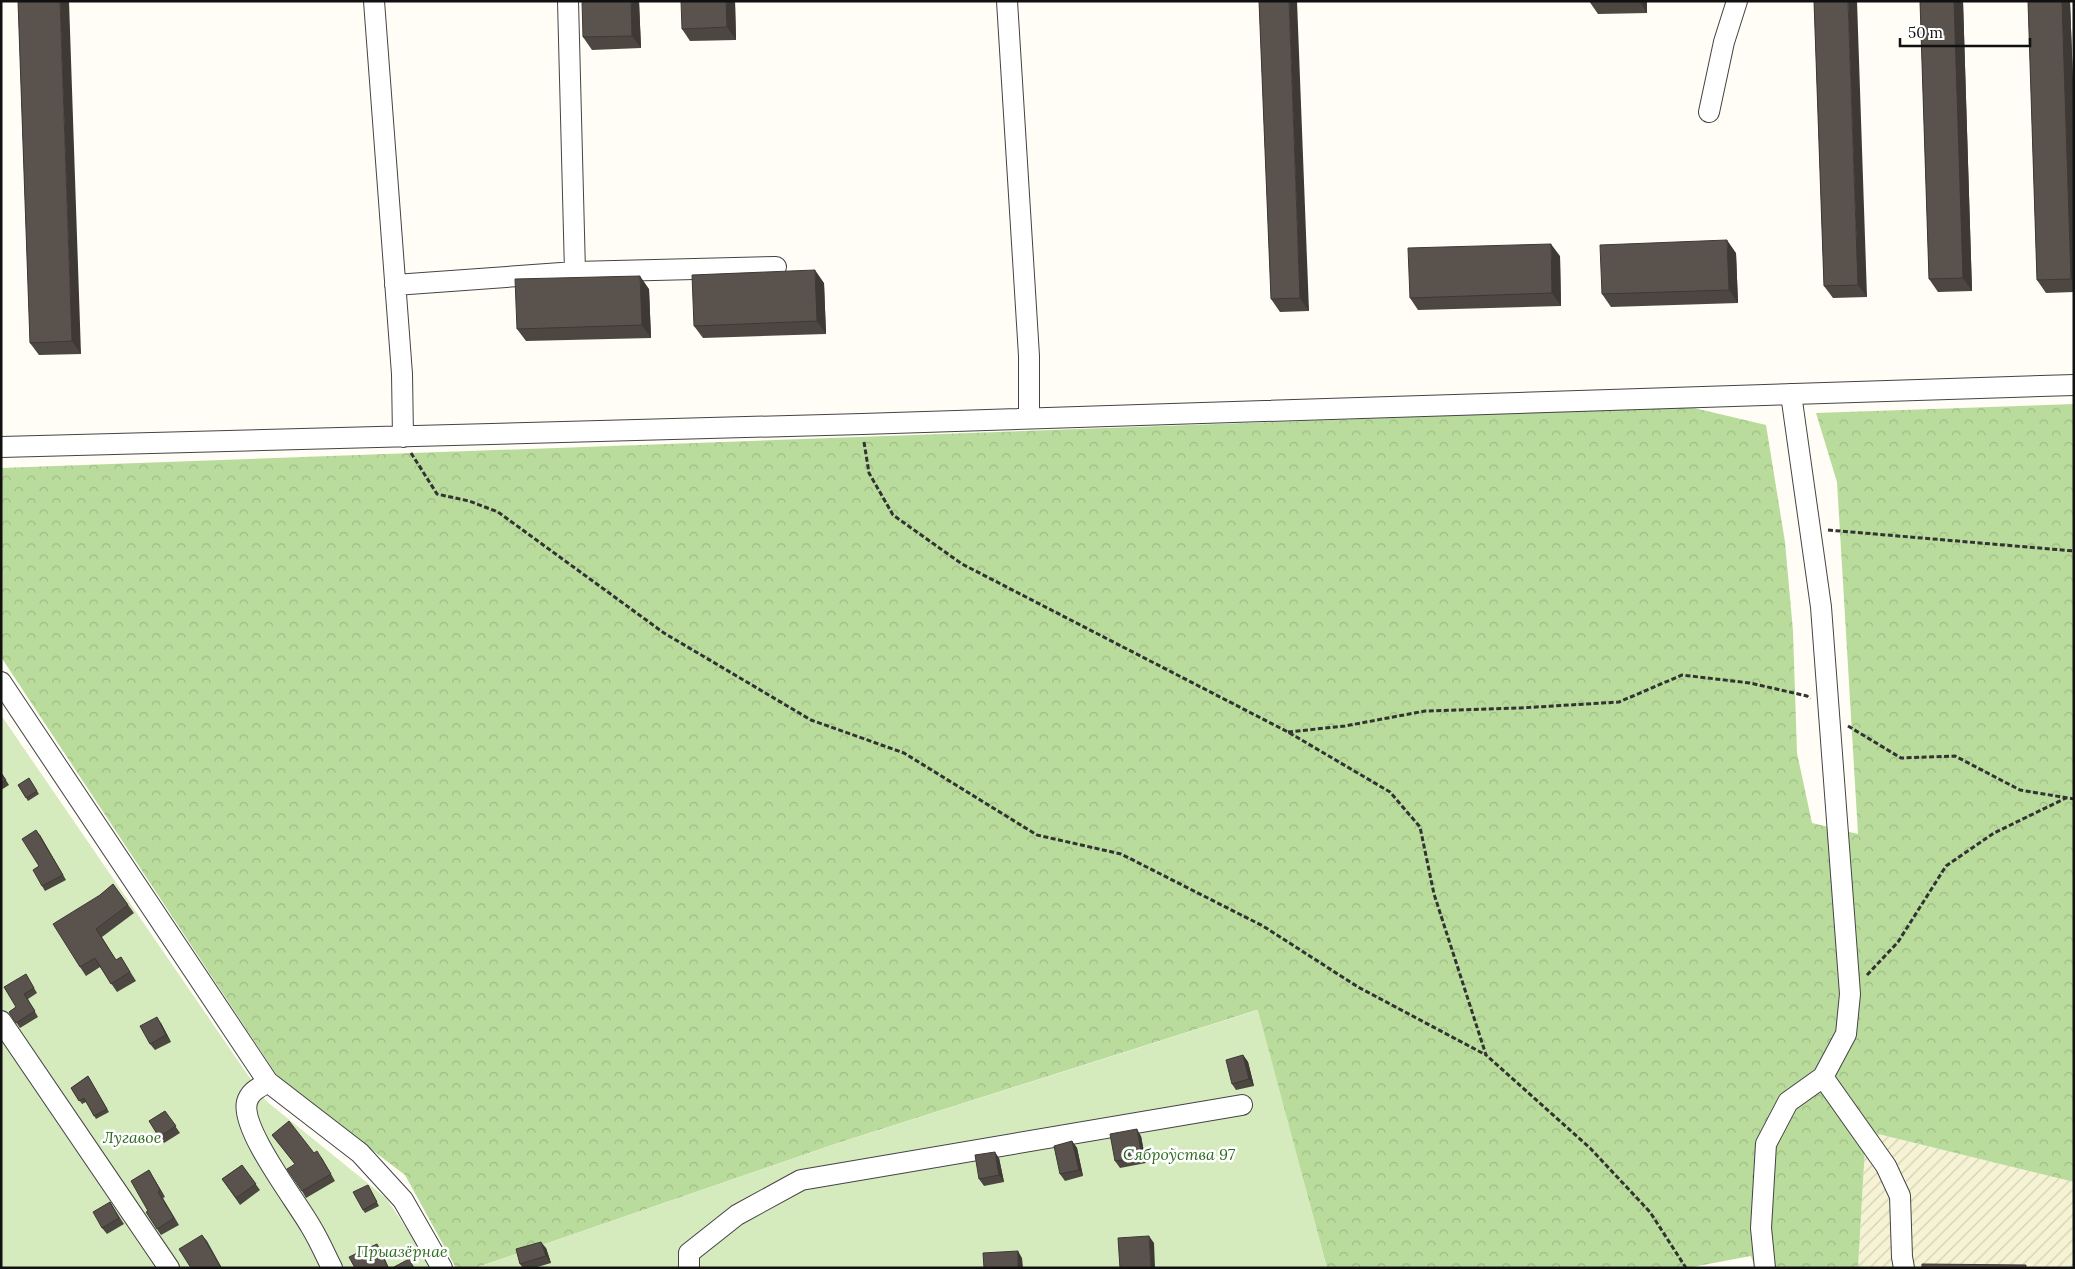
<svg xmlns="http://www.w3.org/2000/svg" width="2075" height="1269" font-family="Lora,serif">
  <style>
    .farmland { fill: url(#farmland-furrows) }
    .forest { fill: url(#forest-crowns) }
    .garden { fill: #d5ebbd }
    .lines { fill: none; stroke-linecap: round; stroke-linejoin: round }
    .minor-casing { stroke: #444; stroke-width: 22 }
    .path { stroke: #333; stroke-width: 3; stroke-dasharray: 5 2.5; stroke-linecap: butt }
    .minor { stroke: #fff; stroke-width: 20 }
    .wall { fill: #4d4742 }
    .shaded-wall { fill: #3f3936 }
    .building { fill: #5a524d; stroke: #3f3936 }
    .labels { text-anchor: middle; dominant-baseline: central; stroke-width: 5; stroke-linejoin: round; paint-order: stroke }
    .park-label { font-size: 16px; font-style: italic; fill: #2f6b1f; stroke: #fff }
  </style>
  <defs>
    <pattern id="farmland-furrows" width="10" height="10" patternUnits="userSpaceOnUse" patternTransform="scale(1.25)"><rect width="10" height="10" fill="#f6f3d4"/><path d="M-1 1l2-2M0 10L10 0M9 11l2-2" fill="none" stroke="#d2cfb5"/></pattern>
    <pattern id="forest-crowns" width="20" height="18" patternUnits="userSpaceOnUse" patternTransform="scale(1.25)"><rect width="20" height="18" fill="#b9dc9c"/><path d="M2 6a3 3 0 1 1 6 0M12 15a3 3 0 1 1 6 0" fill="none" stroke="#9ebc85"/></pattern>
  </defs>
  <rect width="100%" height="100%" fill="#fffdf5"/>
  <path class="farmland" d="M1866,1131l208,51v86h-216z"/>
  <path class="forest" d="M2074,404v778l-208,-51 -8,137h-103l-4,-12 -64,12h-360l-70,-258 -419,133 -363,125h-19l-51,-93 -125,-95 -279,-423v-189l1689,-61 76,18 19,117 8,89 4,122 15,70 46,11 -21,-352 -21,-69z"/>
  <path class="garden" d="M1,715l264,385 121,98 47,70h-432z
    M1258,1010l69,258h-852l363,-125z"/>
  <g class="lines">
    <defs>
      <path id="minor" d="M374,1l28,373 1,63
        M1007,1l22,355v62
        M1709,112l15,-70 13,-41
        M575,272l201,-5
        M395,285l180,-13 -7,-271
        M1,447l861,-23 1212,-39
        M1,682l267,400 92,71 43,47 39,68
        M1,1021l168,247
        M1823,1077l63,89 14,30 2,61 2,11
        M268,1082c-9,6 -18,9 -21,20 -7,27 50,100 64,125 8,13 14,27 21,41
        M689,1268v-15l48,-38 64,-35 441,-75
        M1765,1268l-4,-40 5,-84 22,-42 35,-25 23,-43 4,-40 -29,-387 -30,-213"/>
    </defs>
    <use href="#minor" class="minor-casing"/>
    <path class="path" d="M864,442l5,31 24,42 69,49 326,168 102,60 30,35 14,67 52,161 104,93 60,64 36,56
      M411,453l26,41 32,7 29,11 166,121 147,87 93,33 133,82 84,19 142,72 95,61 128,68
      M1828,530l246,21
      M1848,726l53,32 54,-2 65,34 54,9
      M1288,732l57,-6 80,-15 95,-3 99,-6 63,-27 68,8 57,13 3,3
      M1867,975l31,-33 48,-76 48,-33 72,-35"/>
    <use href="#minor" class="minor"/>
  </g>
  <path class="wall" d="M18,1l63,353 -42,1 -9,-12z
    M639,1l2,47 -49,2 -9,-13z
    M735,1l1,39 -46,1 -8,-12z
    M1259,1l50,310 -29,1 -9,-13z
    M1589,1h58v12l-49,1z
    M1814,1l53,296 -34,1 -9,-12z
    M1920,1h43l9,290 -34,1 -9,-13z
    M2028,1h42l4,108v183l-28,1 -9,-13z
    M1736,253l2,50 -127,4 -9,-13z
    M1560,256l1,50 -143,4 -8,-12z
    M824,283l2,51 -123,4 -9,-12z
    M649,289l2,49 -125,3 -9,-12z
    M1,772l8,13 -8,5z
    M29,778l10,16 -11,7 -10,-16z
    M40,835l26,45 -21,11 -3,-5 -3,-20z
    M113,884l21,29 -32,24 14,23 5,-3 15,24 -19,11 -17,-25 -14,9 -6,-9 20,-72z
    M26,974l11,19 -9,6 10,18 -18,11 -11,-16 7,-5z
    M161,1023l10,19 -16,8 -5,-6z
    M1243,1055l5,7 6,24 -18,4 -4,-6z
    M88,1076l21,36 -13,7 -10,-17 -4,2 -11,-16z
    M165,1111l15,22 -16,10 -15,-22z
    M272,1135l42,18 8,5 13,23 -29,17 -4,-7 -7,-27z
    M1141,1136l5,27 -26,5 -5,-7z
    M1072,1141l5,7 6,28 -18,5 -5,-7z
    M999,1158l5,24 -20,4 -5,-7z
    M242,1165l18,25 -20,15 -18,-26z
    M149,1170l16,27 -2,1 16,27 -18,10 -4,-6 -9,-18z
    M368,1185l11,21 -14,7 -2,-3z
    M110,1202l14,22 -17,10 -5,-6z
    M546,1248l5,15 -17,5h-11l-3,-4z"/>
  <path class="shaded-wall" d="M60,1h9l12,353 -9,-13z
    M631,1h8l2,47 -9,-12z
    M726,1h9l1,39 -9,-13z
    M1289,1h8l12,310 -9,-13z
    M1639,1h8v12z
    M1848,1h9l10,296 -9,-12z
    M1954,1h9l9,290 -9,-13z
    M2062,1h8l4,108v174l-3,-4z
    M1727,240l9,13 2,50 -9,-13z
    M1551,244l9,12 1,50 -9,-13z
    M815,270l9,13 2,51 -9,-13z
    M640,276l9,13 2,49 -9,-13z
    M36,830l4,5 26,45z
    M157,1017l4,6 10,19 -5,-7z
    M1243,1055l5,7 6,24 -5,-7z
    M1137,1129l4,7 5,27 -4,-6z
    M1072,1141l5,7 6,28 -4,-6z
    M995,1152l4,6 5,24 -5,-7z
    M149,1170l4,7 12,20 -5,-7z
    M202,1235l5,6 15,27h-1z
    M1149,1236l5,7 1,25h-4z
    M541,1242l5,6 5,15 -5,-7z
    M377,1244l4,6 8,18h-1z
    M1018,1251l4,7 1,10h-5z"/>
  <path class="building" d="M18,1h42l12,340 -42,2z
    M582,1h49l1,35 -49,1z
    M681,1h45l1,26 -45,2z
    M1259,1h30l11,297 -29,1z
    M1814,1h34l10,284 -34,1z
    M1920,1h34l9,277 -34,1z
    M2028,1h34l9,278 -34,1z
    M1727,240l2,50 -127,4 -2,-49z
    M1551,244l1,49 -142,5 -2,-50z
    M815,270l2,51 -123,5 -2,-51z
    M640,276l2,49 -125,4 -2,-50z
    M1,773l5,7 -5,3z
    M29,778l8,13 -11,7 -8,-13z
    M36,830l27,45 -21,11 -9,-16 6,-4 -17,-27z
    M113,884l15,21 -32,24 20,31 5,-3 9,15 -19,12 -16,-26 -15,9 -27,-43 47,-29z
    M26,974l8,14 -10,6 11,17 -19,12 -7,-11 7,-5 -12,-20z
    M157,1017l9,18 -16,9 -10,-18z
    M1243,1055l6,24 -17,5 -6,-24z
    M88,1076l19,33 -13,7 -10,-18 -5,3 -8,-13z
    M165,1111l11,15 -17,11 -10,-16z
    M289,1121l25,32 3,-2 14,23 -29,17 -15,-22 8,-5 -23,-29z
    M1137,1129l5,28 -27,4 -5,-27z
    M1072,1141l7,29 -19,4 -6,-28z
    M995,1152l4,23 -20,4 -4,-24z
    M242,1165l14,19 -20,14 -14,-19z
    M149,1170l11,20 -2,2 16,26 -17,11 -11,-17 2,-1 -17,-30z
    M368,1185l9,17 -14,8 -10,-18z
    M110,1202l9,16 -17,10 -9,-16z
    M202,1235l19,33h-30l-12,-19z
    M1149,1236l2,32h-31l-2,-30z
    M541,1242l5,14 -26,8 -4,-15z
    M377,1244l11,24h-33l-6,-11z
    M1018,1251v17h-34l-1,-15z
    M409,1259l5,9h-19l-1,-1z
    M1922,1264l104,1v3h-104z"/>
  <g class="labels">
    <g class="park-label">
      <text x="132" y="1137">Лугавое</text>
      <text x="1179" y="1154">Сяброўства 97</text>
      <text x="402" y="1251">Прыазёрнае</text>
    </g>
  </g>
  <rect width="2075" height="1269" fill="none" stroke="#111111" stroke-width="5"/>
  <path d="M1900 38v8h130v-8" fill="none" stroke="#111111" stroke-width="2.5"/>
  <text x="1908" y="38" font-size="15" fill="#111111" stroke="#ffffff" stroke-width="4" paint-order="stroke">50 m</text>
</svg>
